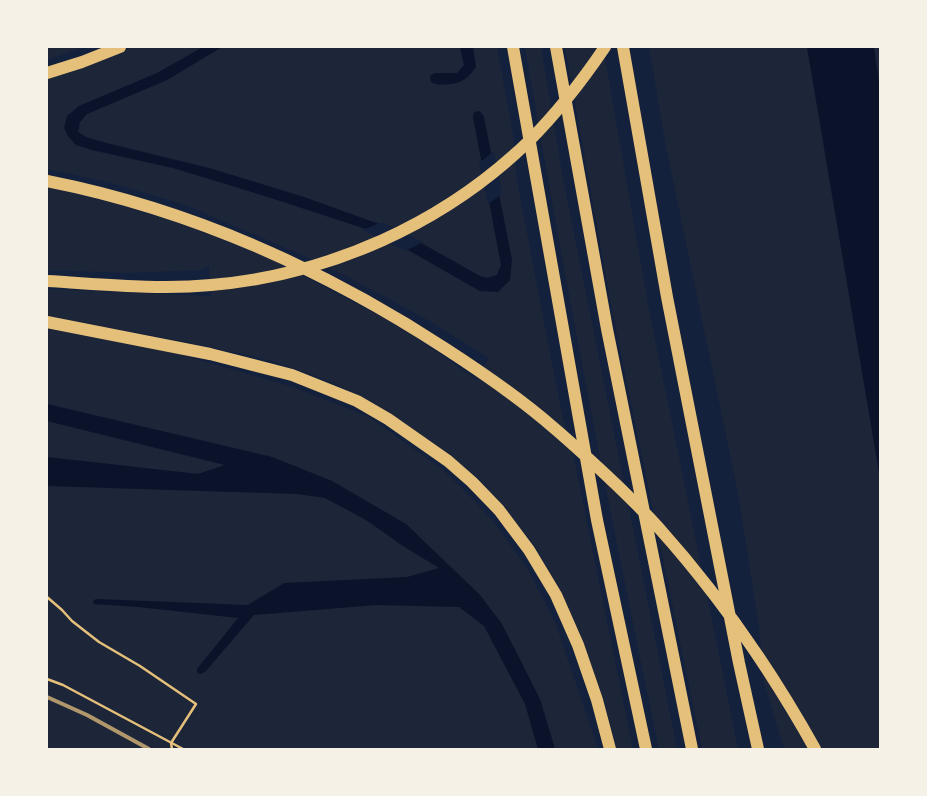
<svg xmlns="http://www.w3.org/2000/svg" width="927" height="796" font-family="'Sofia Sans Condensed',sans-serif">
  <style>
    .green { fill: #1d2539 }
    .water { fill: #0b132b }
    .pier { fill: #14213d }
    .lines { fill: none; stroke-linecap: round; stroke-linejoin: round }
    .path { stroke: #e5c07b; stroke-width: 2.5 }
    .minor { stroke: #b1986c; stroke-width: 4 }
    .motorway { stroke: #e5c07b; stroke-width: 12 }
  </style>
  <rect width="100%" height="100%" fill="#14213d"/>
  <path class="green" d="M47,47h38l-38,13z
    M132,47h71l-46,26 -78,33 -15,22 28,22 81,18 95,29 98,32 42,21 72,41 30,-11 -20,-77 11,62 -4,10 -10,3 -7,-2 -59,-33 -42,-19 -75,-27 -95,-29 -103,-25 -20,-6 -8,-5 2,-10 7,-8 80,-34 55,-33h238l4,18 -7,8h-22l-1,11 42,-17 -3,-20h24l16,87 4,47 44,229 13,49 59,290h-16l-13,-49 -25,-69 -40,-79 -36,-47 -25,-27 -28,-22 -65,-46 -37,-20 -37,-16 -50,-16 -75,-16 -139,-26v-27l164,7 -2,-30 -9,4 -70,3 -83,-3v-83l62,15 70,21 90,35 130,68 77,53 13,-21 -63,-39 -82,-44 -49,-23 -107,-46 -76,-23 -65,-14v-90l34,-10z
    M525,47h16l22,131 114,571h-18c-49,-233 -94,-467 -134,-702z
    M565,47h38l45,257 90,445h-36l-90,-439z
    M649,47h158l73,431v271h-96l-20,-67 -5,-55 -21,-134 -72,-346z
    M874,47h6v42z
    M47,328l118,22 128,37 76,30 72,51 28,27 25,27 34,48 28,54 42,125h-43l-15,-50 -60,-104 -75,-71 -73,-43 -60,-24 -225,-53z
    M47,421l178,44 -27,9 -151,-17z
    M47,470l259,13 91,48 46,37 45,51 59,130h-500z"/>
  <path class="water" d="M203,47h19l-55,33 -80,34 -7,8 -2,10 8,5 20,6 103,25 95,29 75,27 42,19 59,33 7,2 10,-3 4,-10 -28,-148 1,-5 6,-1 4,6 28,143 -2,20 -12,12 -18,-1 -72,-41 -42,-21 -98,-32 -95,-29 -81,-18 -16,-5 -8,-9 -4,-8 3,-12 12,-10 78,-33z
    M460,47h13l3,20c-3,4 -7,9 -11,12 -6,5 -27,8 -34,3l-1,-6 5,-3h22l7,-8z
    M807,47h67l6,42v389z
    M47,404l225,53 60,24 74,43 74,71 22,29 38,75 15,50h-17l-13,-45 -41,-78 -25,-19 -82,-2 -123,10 -49,57 -5,2 -3,-2v-3l41,-51 -100,-11 -44,-3 -1,-3 3,-2 152,6 36,-22 123,-6 32,-9 -36,-22 -37,-26 -41,-22 -28,-4 -250,-8v-29l151,17 27,-9 -178,-44z"/>
  <path class="pier" d="M494,151l8,43 -14,10 -9,-41z
    M382,222l41,20 -18,9 -42,-21z"/>
  <g class="lines">
    <path class="path" d="M47,597l15,13 10,11 27,21 41,24 56,38 -25,39 1,6
      M47,679l16,6 120,64"/>
    <path class="minor" d="M47,697l40,18 62,34"/>
    <path class="motorway" d="M513,47l84,473 49,229
      M556,47l51,282 85,420
      M623,47l44,250 72,366 19,86
      M47,73l35,-11 38,-15
      M47,181c142,28 278,89 399,168 37,24 75,50 108,79 13,11 25,22 37,33 23,21 46,43 67,66 61,68 113,143 157,222
      M47,281c54,3 110,9 164,4 118,-10 232,-61 317,-143 29,-29 54,-61 77,-95
      M47,322l163,32 82,21 65,26 31,18 60,42 24,21 27,28 30,40 27,45 22,50 19,55 13,49"/>
  </g>
  <rect width="927" height="796" fill="none" stroke="#f6f1e7" stroke-width="96"/>
</svg>
